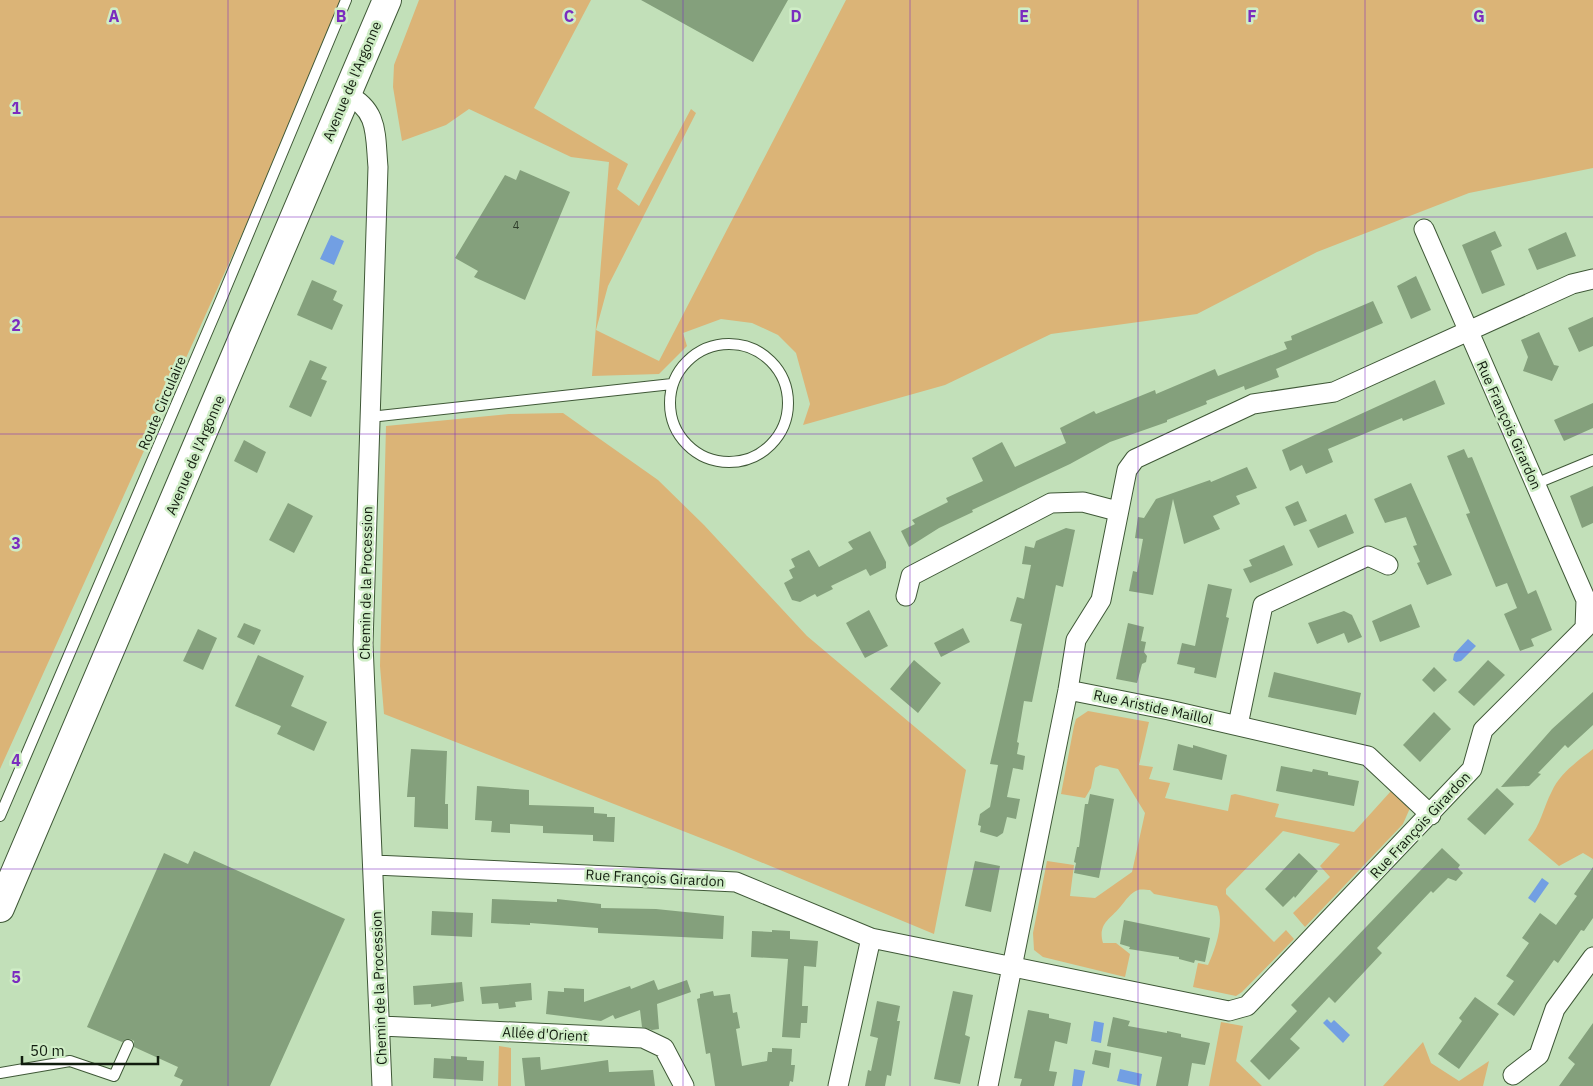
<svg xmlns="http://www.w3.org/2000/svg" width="1593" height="1086" font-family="'IBM Plex Sans',sans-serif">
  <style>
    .green { fill: #dbb477 }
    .water { fill: #729fe3 }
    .building { fill: #84a07c }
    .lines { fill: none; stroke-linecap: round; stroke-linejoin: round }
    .service-casing { stroke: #3f5837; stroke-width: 12 }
    .minor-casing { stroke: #3f5837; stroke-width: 21 }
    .primary-casing { stroke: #3f5837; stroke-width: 30 }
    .service { stroke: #fff; stroke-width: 10 }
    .minor { stroke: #fff; stroke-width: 19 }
    .primary { stroke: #fff; stroke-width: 28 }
    .grid { fill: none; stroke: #7b2cbf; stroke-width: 1; stroke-opacity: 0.55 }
    .labels { text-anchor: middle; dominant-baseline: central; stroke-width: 5; stroke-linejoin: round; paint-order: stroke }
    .number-label { font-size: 11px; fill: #2e3d2a }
    .street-label { font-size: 14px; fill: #111c0e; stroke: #cfedc6 }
    .grid-label { font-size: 16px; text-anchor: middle; font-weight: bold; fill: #7b2cbf; stroke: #cfedc6; stroke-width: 5; stroke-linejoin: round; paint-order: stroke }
  </style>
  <rect width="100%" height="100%" fill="#c2e0b9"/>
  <path class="green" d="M0,0h348l-348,769z
    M419,0h172l-57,108 94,56 -11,25 22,17 52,-97 5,4 -88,173 -12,44 63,31 187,-361h747v168l-124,25 -152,59 -120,62 -146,20 -106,51 -142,40 7,-21 -14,-51 -18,-18 -26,-12 -31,-4 -38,14 4,13 -28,28 -67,2 17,-214 -38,-5 -102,-48 -23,16 -44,16 -9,-54 1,-22z
    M563,413l95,67 46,45 103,111 159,134 -32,164 -200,-83 -350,-137 -4,-48 6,-240 123,-12z
    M1088,711l61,11 -10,43 14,2 -4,12 21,4 -5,15 63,13 3,-16 4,-1 44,10 -4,13 79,15 37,-41 19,17 -7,16 -98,103 -12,-14 37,-36 -10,-11 20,-22 -57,-13 -57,58v5l48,48 12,-12 8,9 -52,53 -6,4 -43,-9 5,-24 10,2c7,-15 17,-43 9,-59l-63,-12 -4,-4c-3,0 -9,-1 -12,0 -8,3 -12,10 -17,16 -9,12 -24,17 -18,37h13l14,11 -5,23 -82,-20 -9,-7 -1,-17 14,-72 27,4 -4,31 25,2 37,-26 13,-59 -27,-44 -18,-4 -5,3 -4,20 -6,10 -24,-4 13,-68 2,-7z
    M1593,749v110l-10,-6 -24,13 -31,-26c13,-15 15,-32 24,-49 8,-18 26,-30 41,-42z
    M1221,1022l22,4 -7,35 26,25h-53z
    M1423,1042l8,21 28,18 30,-20 -6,25h-100z
    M499,1046l12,2v38h-13z"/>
  <path class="water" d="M331,235l13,6 -10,24 -14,-6z
    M1468,639l8,7 -15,15 -5,1 -3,-2 1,-6z
    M1542,878l7,5 -14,20 -7,-5z
    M1327,1019l4,4 3,-3 16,15 -7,8 -20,-20z
    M1094,1021l10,2 -3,20 -10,-2z
    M1074,1069l11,2 -3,15h-10z
    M1120,1069l22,5 -2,12 -23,-5z"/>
  <path class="building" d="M641,0h147l-35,62z
    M520,170l50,22 -45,108 -51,-23 4,-6 -23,-13 50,-83 11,5z
    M1495,231l7,15 -11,5 14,34 -23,9 -20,-49z
    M1566,232l10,24 -39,14 -9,-21z
    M1416,276l15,34 -20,9 -14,-33z
    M312,280l25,11 -4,9 10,5 -11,25 -35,-15z
    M1373,301l10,22 -107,46 3,8 -34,13 -1,-4 -38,15 1,3 -40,16v2l-57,20 -40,22 -98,46 1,2 -34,16 -30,19 -8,-16 14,-7 -3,-4 36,-18 -2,-4 37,-17 -11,-23 30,-16 13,25 51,-24 -6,-15 34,-17 2,3 59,-24 1,4 59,-25 3,7 69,-27 -3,-7 8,-2 -1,-4z
    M1593,317v29l-14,6 -11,-24z
    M1539,332l15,33 5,1 -7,15 -29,-10 5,-14 -7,-17z
    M310,360l17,7 -6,12 6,2 -16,36 -22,-10z
    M1435,380l10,24 -42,17 -1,-3 -74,31 5,13 -27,12 -4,-9 -12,6 -8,-21z
    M1593,403v25l-29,13 -10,-21z
    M244,440l22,12 -9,21 -23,-12z
    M1464,449l4,9 4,-1 56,137 8,-4 16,40 -21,9 3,7 -14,5 -16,-37 13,-6 -10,-25 -11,4 -30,-73 4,-1 -23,-57z
    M1247,467l10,21 -21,8 4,8 -27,12 7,13 -36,15 -11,-45 -20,96 -24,-4 4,-20 4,1 6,-33 -8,-1 3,-21 6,1 12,-19 54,-19 1,2z
    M1411,483l41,92 -25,10 -10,-22 3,-1 -7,-16 4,-1 -11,-28 -21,6 -11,-24z
    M1593,486v37l-11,5 -12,-32z
    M1298,501l9,20 -13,5 -9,-19z
    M288,503l25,13 -19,37 -25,-13z
    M1346,514l8,19 -36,15 -9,-18z
    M1066,528l9,2 -12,57 -7,-2 -24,117 -8,-1 -7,41 2,1 -2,11 8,2 -2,14 -10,-2 -6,29 13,2 -4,20 -9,-2 -4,16 -6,4 -17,-5 1,-6 -3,-1 2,-11 10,-7 8,-42 -8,-1 32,-140 -12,-3 7,-24 7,2 7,-34 -9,-1 3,-18 9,2 2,-7z
    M870,531l16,31v6l-16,8 -4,-7 -35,17 2,3 -16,8 -2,-3 -15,8 -8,-2 -8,-17 9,-5 -4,-8 6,-3 -4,-8 18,-9 10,17 34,-18 -5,-7z
    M1284,545l9,20 -43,18 -7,-14 9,-3 -3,-6z
    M1208,584l24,5 -6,28 3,1 -13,60 -22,-5 1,-5 -18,-4 5,-21 13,3z
    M1411,604l9,23 -40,15 -8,-21z
    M869,610l19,36 -23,12 -19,-35z
    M1344,611l8,4 10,22 -14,6 -4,-10 -27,11 -9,-21z
    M244,623l17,7 -7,15 -17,-8z
    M1128,623l16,4 -3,14 5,1 -2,10 3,4 -1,6 -4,2 -5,19 -21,-4z
    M963,628l7,14 -29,15 -7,-14z
    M198,629l19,9 -14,32 -20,-9z
    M258,655l46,21 -13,30 36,16 -13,29 -37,-17 4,-8 -46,-20z
    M914,660l27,23 -23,30 -28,-24z
    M1488,660l17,15 -31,31 -16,-14z
    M1434,667l13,13 -13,12 -12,-12z
    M1274,672l87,21 -5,22 -88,-18z
    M1593,692v33l-25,23 -3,-3 -27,28 3,1 -12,12 -28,1 51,-58z
    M1434,712l17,17 -31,33 -17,-17z
    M1178,744l15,4v-3l34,10 -5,25 -49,-10z
    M411,749l36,2 -2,53h3v25l-34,-2 1,-30h-8z
    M1281,766l31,6 1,-3 15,3v3l31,6 -5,25 -78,-15z
    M477,786l52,4v15l65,2v6l13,1v3h8l-1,25 -21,-1v-6l-50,-2v-7l-33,-2v9l-19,-1 1,-11 -17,-1z
    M1497,788l17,16 -29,31 -18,-16z
    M1090,794l24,5 -15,79 -25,-5 2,-10 -2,-1 3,-15h2l6,-43h3z
    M1442,848l18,17 -2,3 5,5 -7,8 -8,-3 -15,15 -2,-2 -54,57 5,5 -47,50 -6,-6 -39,42 10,9 -31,32 -19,-19 47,-50 -6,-6z
    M194,851l151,68 -75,167h-90l3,-6 -9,-4 4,-9 -44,-20v-6l-4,-2 -8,3 -35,-15 77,-174 24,11z
    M1299,853l19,18 -23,27 -1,-2 -11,11 -18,-18z
    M975,861l25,5 -9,46 -26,-6z
    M1593,867v51l-9,13 -3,-1 -23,33 -4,-3 -40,56 -17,-12 17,-23 -8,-5 23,-33 -7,-5 18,-25 16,12 21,-29 -3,-2z
    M492,899l65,3v-3l44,5v4l55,1 68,7 -1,23 -125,-6v-5l-68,-5v2l-39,-2z
    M432,911l41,2 -1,24 -41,-2z
    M1124,920l86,18 -5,24 -10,-2 -1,3 -15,-4v-2l-50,-8 1,-2 -10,-3z
    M772,930l18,1v8l28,2 -2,26 -12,-1 -2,40h6l-1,17h-6l-1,15 -18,-1 6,-78 -37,-2 1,-26 20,1z
    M654,980l4,10 29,-10 4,12 -34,12 2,25 -7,1 -10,-3 -2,-17 -25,9 -2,-4 -12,6 -55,-7 2,-23 16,1v-4l20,1v13l46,-16 1,3z
    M462,982l2,19 -33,6v-3l-17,1 -1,-19z
    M531,983l1,17 -17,2 1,5 -17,2 -1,-6 -16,1 -2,-17z
    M713,991l1,5 16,-2 3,19 4,-1 3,16 -4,1 6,37 25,-5 1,-9h4v-4l20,1 -1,16h4l-1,9 -1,8 -3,-1 -1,5h-74l-5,-33 -4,1 -9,-55 3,-1v-4z
    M953,991l20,4 -8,40 5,2 -10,47 -26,-5z
    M1475,997l24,17 -40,55 -21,-15 24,-33 -3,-3z
    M877,1001l23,5 -3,15h3l-9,55 -4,-1 -2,11h-20l3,-16 3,1 7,-33 -8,-2z
    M1028,1010l21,4v4l22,5 -4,21 -12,-3 -6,30 8,1 -3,14h-34l2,-7 -8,-1z
    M1113,1017l17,4 -2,5 39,7v-2l14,3v3l29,6 -5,22 -13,-2 -4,23h-32l6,-29 -55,-11z
    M1593,1023v63h-34l16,-22 -7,-6z
    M1095,1050l16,3 -2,15 -17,-4z
    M451,1056l16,1v3l17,1 -1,20 -50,-3 1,-20 17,1z
    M540,1057l1,13 67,-10 1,12 44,-2 2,16h-130l-3,-28z"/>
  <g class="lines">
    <defs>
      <path id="service" d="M670 403a59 59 0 1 1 118 0a59 59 0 1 1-118 0Z
        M370,417l302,-33
        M1535,484l58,-24
        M0,816l220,-514 126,-302
        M0,1073l70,-12 44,15 14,-31"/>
      <path id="minor" d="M346,94c33,16 29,40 32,73l-15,477 19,442
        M906,596l5,-20 140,-73 32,-1 34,9
        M1068,690l101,20 199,46 63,59
        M1238,725l25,-120 105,-49 20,9
        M375,865l361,17 135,56 358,73 18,-5 225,-237 11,-39 102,-102 1,-28 -162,-371
        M381,1026l262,12 21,10 20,38
        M1513,1075l26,-20 16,-46 38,-52
        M838,1086l33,-148
        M988,1086l80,-396 8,-50 25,-40 26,-130 8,-11 118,-55 81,-12 238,-108 21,-5"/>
      <path id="primary" d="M0,908l387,-908"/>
    </defs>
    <use href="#service" class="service-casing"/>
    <use href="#minor" class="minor-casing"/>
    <use href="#primary" class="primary-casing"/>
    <use href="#service" class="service"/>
    <use href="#minor" class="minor"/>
    <use href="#primary" class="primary"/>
  </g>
  <path class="grid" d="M228,0v1086M455,0v1086M683,0v1086M910,0v1086M1138,0v1086M1365,0v1086M0,217h1593M0,434h1593M0,652h1593M0,869h1593"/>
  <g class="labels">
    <g class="number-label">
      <text x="516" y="225">4</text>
    </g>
    <g class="street-label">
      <text transform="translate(352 81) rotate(-67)">Avenue de l'Argonne</text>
      <text transform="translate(162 403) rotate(-67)">Route Circulaire</text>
      <text transform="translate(1509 425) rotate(66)">Rue François Girardon</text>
      <text transform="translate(195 455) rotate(-67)">Avenue de l'Argonne</text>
      <text transform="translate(366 583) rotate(-89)">Chemin de la Procession</text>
      <text transform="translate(1153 707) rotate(12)">Rue Aristide Maillol</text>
      <text transform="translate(1420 825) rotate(-47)">Rue François Girardon</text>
      <text transform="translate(655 878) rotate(3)">Rue François Girardon</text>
      <text transform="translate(379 988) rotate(-92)">Chemin de la Procession</text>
      <text transform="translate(545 1034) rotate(3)">Allée d'Orient</text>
    </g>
  </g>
  <g class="grid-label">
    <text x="114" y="22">A</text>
    <text x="341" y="22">B</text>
    <text x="569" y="22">C</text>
    <text x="796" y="22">D</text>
    <text x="1024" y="22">E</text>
    <text x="1252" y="22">F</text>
    <text x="1479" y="22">G</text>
    <text x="16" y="114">1</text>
    <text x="16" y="331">2</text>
    <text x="16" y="549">3</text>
    <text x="16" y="766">4</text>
    <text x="16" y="983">5</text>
  </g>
  <path d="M22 1056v8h136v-8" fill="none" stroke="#111c0e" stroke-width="2.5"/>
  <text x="30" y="1056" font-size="15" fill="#111c0e" stroke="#cfedc6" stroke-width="4" paint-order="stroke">50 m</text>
</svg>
